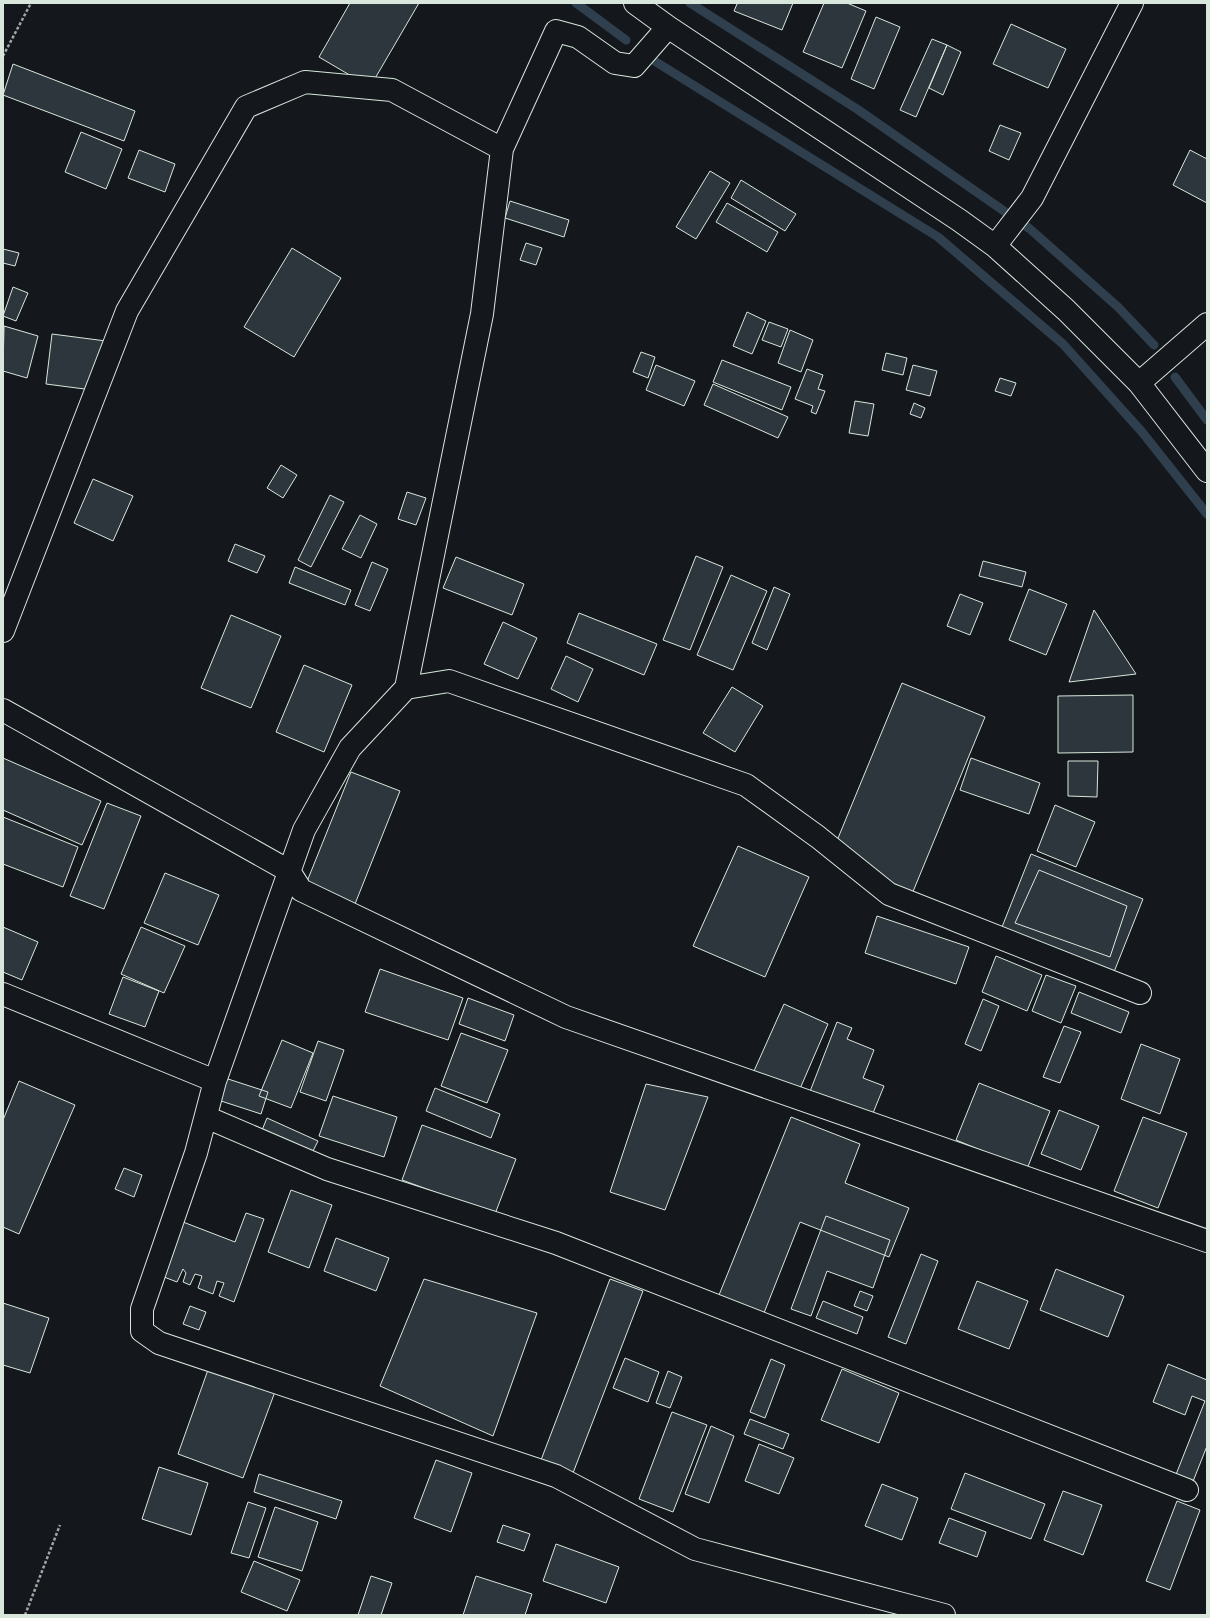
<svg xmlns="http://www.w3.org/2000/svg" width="1210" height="1618" font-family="Raleway,sans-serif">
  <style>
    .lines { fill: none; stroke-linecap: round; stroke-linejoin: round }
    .stream { stroke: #2f3f4d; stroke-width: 9 }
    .building { fill: #2c363c; stroke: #d8e6dc }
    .minor-casing { stroke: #d8e6dc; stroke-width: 24 }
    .path { stroke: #9da8a2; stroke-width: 2.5; stroke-dasharray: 3 2; stroke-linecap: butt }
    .minor { stroke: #14181c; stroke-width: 22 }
  </style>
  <rect width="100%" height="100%" fill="#14181c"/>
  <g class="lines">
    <path class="stream" d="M576,3l50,37
      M690,3l167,106 173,120 88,78 36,38
      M656,62l282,175 125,107 79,88 65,82
      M1175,377l32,43"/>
  </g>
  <path class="building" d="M350,3h69l-49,84 -51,-30z
    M734,3h59l-11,27 -48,-19 3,-7z
    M824,3h23l19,8 -24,57 -39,-16z
    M876,17l24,10 -26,62 -23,-10z
    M1011,24l55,25 -18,39 -55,-24z
    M932,39l15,6 -31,72 -16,-7z
    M947,45l14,7 -18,43 -14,-7z
    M13,64l122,47 -11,30 -121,-46z
    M1000,125l21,8 -12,27 -20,-9z
    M81,132l41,17 -16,40 -41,-17z
    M139,150l36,14 -10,28 -37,-14z
    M1190,150l17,9v44l-34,-18z
    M710,171l20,12 -34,56 -20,-12z
    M741,180l55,34 -11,17 -54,-33z
    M510,201l59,19 -5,17 -59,-19z
    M727,203l51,29 -11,20 -51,-30z
    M526,243l16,5 -6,17 -16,-5z
    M292,248l49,30 -47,79 -50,-30z
    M3,249l16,4 -4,13 -12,-3z
    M13,287l15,6 -12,28 -13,-5z
    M747,312l19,9 -14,33 -19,-8z
    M769,322l19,7 -7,18 -19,-7z
    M4,326l34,10 -11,42 -24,-7z
    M790,330l23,10 -12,32 -23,-9z
    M52,334l54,7 -6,50 -54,-7z
    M641,352l14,5 -7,21 -15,-6z
    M886,353l21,5 -4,17 -21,-5z
    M722,360l69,27 -9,23 -69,-28z
    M656,365l39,16 -11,25 -38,-16z
    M913,365l24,6 -7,25 -24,-6z
    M807,369l16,6 -5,14 7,2 -9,23 -5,-2 2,-6 -18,-7z
    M1000,378l16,5 -5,13 -16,-5z
    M713,384l75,33 -10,21 -74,-33z
    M855,401l19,3 -6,32 -19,-3z
    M914,403l11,5 -4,10 -11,-4z
    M281,465l16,10 -14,23 -16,-10z
    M93,479l40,17 -20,45 -39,-18z
    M407,492l19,6 -10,27 -18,-6z
    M330,495l14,7 -33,65 -13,-7z
    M360,515l17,9 -16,34 -19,-9z
    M235,544l30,12 -8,17 -29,-12z
    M696,556l27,11 -33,83 -27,-10z
    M456,557l68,27 -12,31 -69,-27z
    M983,561l43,11 -4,15 -43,-11z
    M372,562l16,7 -18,42 -15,-6z
    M295,567l56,23 -6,15 -56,-22z
    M731,575l36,16 -34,79 -36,-15z
    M774,587l16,7 -23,56 -15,-7z
    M1029,589l38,15 -21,51 -37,-15z
    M960,594l23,9 -13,32 -23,-9z
    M1094,610l42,64 -67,8z
    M579,613l78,31 -13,31 -77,-32z
    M231,615l50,21 -30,72 -50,-20z
    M503,622l34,16 -19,41 -34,-15z
    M566,656l27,13 -15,33 -27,-13z
    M304,665l48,20 -28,67 -48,-20z
    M902,683l83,34 -73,177 -83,-34z
    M732,687l31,19 -28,46 -32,-19z
    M1133,695v57l-75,1v-57z
    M3,758l98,43 -19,44 -79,-35z
    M971,758l69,25 -11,31 -69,-24z
    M1068,761h30l-1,36 -29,-1z
    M351,772l49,19 -45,113 -49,-20z
    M107,803l34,13 -37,93 -34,-13z
    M1055,805l40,17 -19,45 -39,-16z
    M3,817l75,30 -15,40 -60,-23z
    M738,846l71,31 -44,100 -72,-31z
    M1031,854l112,45 -31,78 -112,-45z
    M1039,870l88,36 -17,51 -95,-34z
    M165,873l54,22 -21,50 -54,-22z
    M877,916l92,31 -13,37 -91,-31z
    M3,927l35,15 -16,38 -19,-8z
    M141,927l44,19 -21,47 -43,-19z
    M996,956l46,19 -15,36 -45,-19z
    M380,969l83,29 -15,42 -83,-28z
    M1046,975l30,11 -15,37 -29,-12z
    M123,977l36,14 -14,36 -36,-13z
    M1079,992l50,20 -8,21 -50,-20z
    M468,998l46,17 -9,26 -46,-17z
    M983,999l16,7 -18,45 -16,-7z
    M784,1004l44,20 -29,67 -45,-20z
    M837,1022l15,6 -5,11 27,11 -11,28 21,8 -13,32 -62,-24z
    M1064,1026l17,6 -21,51 -17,-6z
    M461,1033l47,17 -21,53 -46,-17z
    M282,1040l31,13 -22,55 -32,-12z
    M318,1041l26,9 -18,51 -26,-9z
    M1141,1044l39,15 -20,55 -39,-15z
    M225,1078l43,14 -7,22 -43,-14z
    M19,1081l56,24 -56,129 -16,-7v-107z
    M979,1083l71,28 -23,58 -71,-29z
    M646,1084l62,13 -43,113 -55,-18z
    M435,1088l65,26 -9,24 -65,-27z
    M333,1096l64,21 -13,40 -65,-21z
    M1059,1110l40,16 -18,44 -40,-16z
    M791,1117l69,27 -15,39 64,25 -20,49 -89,-35 -36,91 -45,-18z
    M1143,1117l44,16 -29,75 -44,-17z
    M267,1118l51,23 -8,16 -50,-22z
    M422,1125l94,34 -21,55 -93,-34z
    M124,1168l18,7 -8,22 -19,-8z
    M291,1190l41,15 -23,63 -41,-16z
    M246,1213l18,6 -30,83 -15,-6 5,-13 -7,-2 -4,13 -15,-6 4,-12 -7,-2 -5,11 -7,-3 3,-9 -3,-4 -6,13 -13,-5 19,-55 52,20z
    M826,1216l64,24 -17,48 -46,-17 -16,45 -20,-7z
    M336,1238l53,20 -13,33 -52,-20z
    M921,1254l17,7 -32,83 -18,-7z
    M1056,1269l68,27 -16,41 -68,-27z
    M424,1279l113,34 -44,123 -113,-50z
    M610,1279l33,12 -70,182 -32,-13z
    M977,1281l51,20 -19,48 -51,-20z
    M860,1291l13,5 -6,15 -13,-5z
    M823,1301l40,16 -6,17 -41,-16z
    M3,1303l46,15 -19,55 -27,-8z
    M190,1306l16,6 -7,18 -16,-6z
    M625,1358l34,14 -11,30 -35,-14z
    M771,1359l14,6 -20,53 -15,-6z
    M1168,1364l39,16v66l-15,38 -17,-7 30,-76 -13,-5 -7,19 -32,-13z
    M209,1367l67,22 -33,89 -65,-24z
    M842,1369l57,24 -20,50 -58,-23z
    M668,1371l14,6 -12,31 -14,-5z
    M672,1412l35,13 -34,87 -34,-13z
    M750,1419l39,15 -6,15 -39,-15z
    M711,1426l23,10 -25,67 -24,-9z
    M759,1444l35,14 -15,36 -34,-13z
    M436,1460l36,13 -21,59 -37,-14z
    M159,1467l49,16 -17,52 -49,-16z
    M965,1473l80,31 -14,35 -80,-30z
    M259,1474l83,27 -6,18 -82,-27z
    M882,1484l36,14 -16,42 -37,-14z
    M1063,1491l39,14 -19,50 -39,-15z
    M1177,1501l23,9 -30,80 -24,-9z
    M248,1502l18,6 -17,50 -18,-5z
    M275,1507l43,15 -16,49 -44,-14z
    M949,1518l37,14 -9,25 -38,-14z
    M503,1525l27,9 -6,17 -27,-9z
    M556,1544l63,23 -13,36 -63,-22z
    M254,1561l46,19 -13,31 -46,-19z
    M371,1576l21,7 -11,32h-23z
    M476,1576l56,18 -7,21h-62z"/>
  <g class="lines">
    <defs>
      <path id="minor" d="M635,3l33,24 291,193 36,26 71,64 73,73 68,88
        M995,246l37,-48 100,-195
        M1139,383l68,-59
        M3,631l124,-320 119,-204 59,-25 87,8 110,59
        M406,688l76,-374 20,-165 54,-118 22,6 37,26 19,3 34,-39
        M3,710l286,161 12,19 265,127 641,224
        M3,994l212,87
        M206,1117l121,52 229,74 631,247
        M944,1615l-249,-66 -139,-73 -397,-133 -17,-12v-22l54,-156 19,-72 89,-251 46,-82 56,-60 43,-7 297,104 72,52 71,57 251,99"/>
    </defs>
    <use href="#minor" class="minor-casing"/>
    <path class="path" d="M3,56l28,-53
      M25,1615l35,-90"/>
    <use href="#minor" class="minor"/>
  </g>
  <rect width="1210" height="1618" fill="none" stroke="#d8e6dc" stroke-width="8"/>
</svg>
